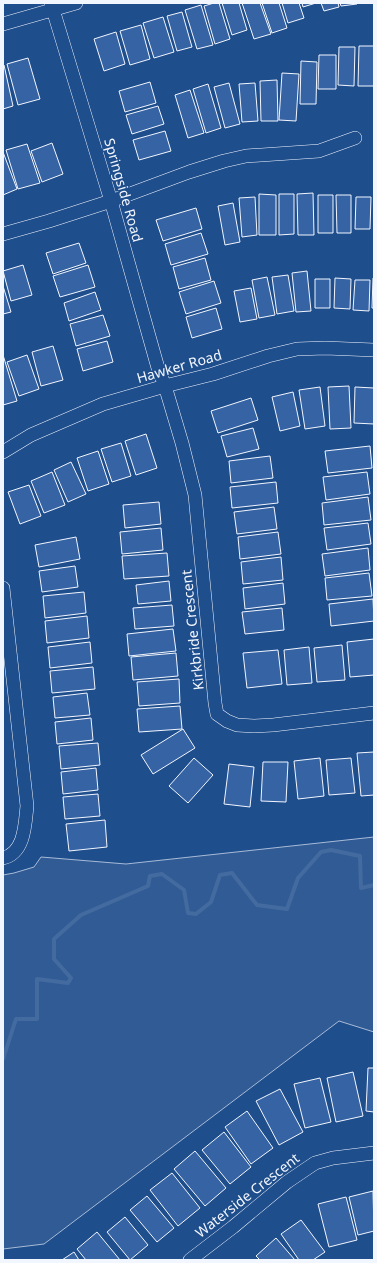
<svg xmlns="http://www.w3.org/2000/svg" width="377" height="1263" font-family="'Noto Sans',sans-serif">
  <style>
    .built { fill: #305b95; stroke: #a8bbd7 }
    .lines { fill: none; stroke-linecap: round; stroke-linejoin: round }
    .stream { stroke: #446ba0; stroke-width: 4 }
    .building { fill: #3563a3; stroke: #f2f6ff }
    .minor-casing { stroke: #f2f6ff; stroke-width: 14 }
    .minor { stroke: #1f4e8c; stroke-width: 13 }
    .labels { text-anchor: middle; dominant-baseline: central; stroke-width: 3; stroke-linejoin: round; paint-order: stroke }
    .street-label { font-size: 14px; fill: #f2f6ff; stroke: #1f4e8c }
  </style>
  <rect width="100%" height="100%" fill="#1f4e8c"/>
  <path class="built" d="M374,837v195l-35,-11 -295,223 -41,5v-374l11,-2 20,-6 7,-10 85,7z"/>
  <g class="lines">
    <path class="stream" d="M3,1059l13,-40h21v-40l31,4 3,-5 -17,-19v-20l27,-24 67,-29 2,-10 12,-2 22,16 4,23 8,1 15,-12 9,-27 12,-2 25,32 30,4 11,-31 23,-26 10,-2 29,6 1,32 13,-3"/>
  </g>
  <path class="building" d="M214,3h5l11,36 -15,5 -11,-38z
    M222,3h17l8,27 -15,5z
    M242,3h18l11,31 -17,5z
    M262,3h17l8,25 -15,5z
    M282,3h17l5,15 -16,5z
    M302,3h14l-13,4z
    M321,3h17l1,4 -15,4z
    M340,3h17v1l-16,2z
    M201,5l12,40 -16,4 -12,-39z
    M182,12l10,35 -15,4 -10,-35z
    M163,17l11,35 -20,6 -11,-35z
    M141,25l9,34 -20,6 -10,-34z
    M116,32l9,32 -21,7 -10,-32z
    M359,46h15v40h-16z
    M339,47h16l-1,39 -16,-1z
    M319,55h17v34h-18z
    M28,58l12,41 -22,6 -11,-41z
    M301,61l16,1 -1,42h-16z
    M4,65l9,41 -10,3v-43z
    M282,73l17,1 -3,47 -17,-1z
    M277,80l1,41h-17l-1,-40z
    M150,82l6,21 -31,9 -6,-21z
    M229,83l11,41 -15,4 -11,-41z
    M255,83l3,38 -16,1 -3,-38z
    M208,84l13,44 -15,5 -13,-44z
    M190,90l14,43 -16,5 -13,-43z
    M158,106l6,18 -32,10 -6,-19z
    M165,131l6,20 -32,9 -6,-20z
    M52,143l11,31 -21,8 -11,-31z
    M27,144l13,39 -22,6 -12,-39z
    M3,152l14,37 -14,6z
    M313,193l1,42h-16l-1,-41z
    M259,194l17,1v40h-17z
    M279,194h15v40l-15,1z
    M318,195h15v38h-15z
    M336,195h15v38h-14z
    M255,197l2,38 -15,2 -3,-39z
    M356,197h15l-1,32h-15z
    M233,203l7,39 -15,3 -7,-39z
    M196,208l6,21 -39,12 -7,-21z
    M201,233l7,21 -37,11 -6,-21z
    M79,243l7,20 -33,11 -7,-21z
    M205,258l6,22 -32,9 -6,-22z
    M23,265l9,30 -21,6 -8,-30z
    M88,265l7,22 -35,10 -7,-21z
    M307,271l4,40 -15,1 -4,-39z
    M288,275l6,36 -17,3 -5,-37z
    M267,277l8,38 -16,3 -7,-38z
    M335,278l16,1 -1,30 -16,-1z
    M373,278h1v30h-2z
    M315,279h15v29h-15z
    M355,280h15l-1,31 -16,-1z
    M214,281l7,22 -35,11 -7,-22z
    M3,286l8,26 -8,2z
    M251,288l6,31 -17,3 -6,-31z
    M95,292l6,18 -32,11 -5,-18z
    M216,308l6,21 -30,9 -6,-21z
    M103,315l7,21 -34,10 -6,-22z
    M107,341l6,21 -30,9 -6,-22z
    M53,346l10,34 -22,6 -9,-34z
    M3,355l14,46 -14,4z
    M27,355l12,34 -20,7 -12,-34z
    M349,386l2,42 -21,1 -2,-42z
    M320,387l5,39 -20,3 -6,-39z
    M355,387l19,1v36l-20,-1z
    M293,392l7,34 -20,5 -8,-34z
    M251,398l7,22 -40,13 -7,-22z
    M253,428l6,21 -32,8 -6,-21z
    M146,434l11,34 -21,7 -11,-34z
    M121,443l10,33 -19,6 -11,-33z
    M370,446l2,22 -44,5 -3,-22z
    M98,451l11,33 -21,7 -11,-33z
    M270,456l3,22 -42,5 -2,-22z
    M71,462l15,32 -18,8 -14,-32z
    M52,472l13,33 -21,8 -13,-32z
    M367,472l3,22 -44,6 -3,-23z
    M276,482l2,21 -46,5 -2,-21z
    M29,485l12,31 -21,8 -12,-32z
    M368,497l3,23 -47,5 -2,-22z
    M159,502l2,22 -36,4 -2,-23z
    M274,507l3,22 -40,5 -3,-22z
    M368,523l3,21 -44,6 -3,-22z
    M161,528l2,22 -41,4 -2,-22z
    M278,532l3,22 -41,5 -2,-22z
    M76,537l4,22 -41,8 -4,-22z
    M368,548l2,22 -45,6 -3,-22z
    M167,553l2,23 -45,3 -2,-23z
    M281,557l2,23 -40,4 -2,-22z
    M75,566l3,21 -36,5 -3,-21z
    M369,573l3,23 -45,4 -2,-22z
    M169,581l2,20 -33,3 -2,-19z
    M283,583l2,21 -40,5 -2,-21z
    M84,592l2,21 -41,5 -2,-22z
    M373,599l1,22 -43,5 -2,-22z
    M172,605l2,21 -39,3 -2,-21z
    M282,608l2,22 -39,4 -3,-22z
    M87,616l2,22 -42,5 -2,-22z
    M173,629l3,22 -47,5 -2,-22z
    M374,639v36l-24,2 -3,-35z
    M90,642l2,21 -42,5 -2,-21z
    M342,645l3,35 -28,2 -3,-34z
    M309,647l3,36 -25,2 -3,-35z
    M278,650l4,34 -35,4 -4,-35z
    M176,653l2,23 -45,4 -2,-23z
    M93,667l2,22 -43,4 -2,-22z
    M179,679l1,24 -41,3 -2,-24z
    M87,693l3,22 -35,3 -2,-21z
    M180,706l2,23 -43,3 -2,-23z
    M91,718l2,22 -36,4 -2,-22z
    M183,729l12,19 -42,26 -12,-19z
    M98,743l2,22 -39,4 -2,-23z
    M374,752v43l-13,1 -4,-43z
    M194,758l19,17 -25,28 -19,-17z
    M320,758l4,38 -26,3 -4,-38z
    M351,758l4,35 -26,2 -3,-35z
    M263,762h25l-2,40 -25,-1z
    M229,764l25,3 -4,40 -26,-3z
    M96,768l2,22 -35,4 -2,-22z
    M98,794l2,22 -35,3 -2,-22z
    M105,820l2,27 -38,4 -3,-27z
    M368,1068h6v44l-8,-1z
    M353,1072l10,44 -27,6 -9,-44z
    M320,1078l11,44 -26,6 -11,-44z
    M280,1089l23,43 -24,13 -23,-44z
    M247,1111l26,37 -22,16 -26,-37z
    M224,1132l27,35 -21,17 -28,-34z
    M195,1151l31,37 -21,18 -31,-37z
    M172,1173l28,35 -22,18 -28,-36z
    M373,1191l1,40 -16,4 -9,-38z
    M147,1196l27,32 -17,14 -27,-32z
    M346,1197l11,43 -28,7 -11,-43z
    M125,1217l23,28 -18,15 -23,-28z
    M301,1220l24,32 -12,8h-14l-18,-26z
    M97,1232l23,28h-34l-9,-11z
    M276,1238l19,22h-35l-4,-4z
    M74,1252l5,8h-17z"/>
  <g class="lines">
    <defs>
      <path id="minor" d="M51,3l60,198 47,167 7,18 17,57 13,52 20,208 2,11 10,7 10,4 17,1 19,-1 101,-12
        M3,24l73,-21
        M3,234l46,-13 62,-20 78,-29 35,-11 22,-5 73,-5 36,-13
        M3,452l28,-17 72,-31 62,-18 48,-12 55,-18 29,-7 28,-1 49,2
        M3,588l24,218c-2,18 -2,47 -24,52
        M190,1260l43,-33 54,-45 28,-19 18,-5 41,-5"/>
    </defs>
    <use href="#minor" class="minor-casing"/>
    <use href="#minor" class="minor"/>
  </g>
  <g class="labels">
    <g class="street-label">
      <text transform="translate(124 190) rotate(74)">Springside Road</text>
      <text transform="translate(179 366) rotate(-16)">Hawker Road</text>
      <text transform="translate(192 630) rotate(-96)">Kirkbride Crescent</text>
      <text transform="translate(247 1195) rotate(-38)">Waterside Crescent</text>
    </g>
  </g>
  <rect width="377" height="1263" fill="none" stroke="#f2f6ff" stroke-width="8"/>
</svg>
